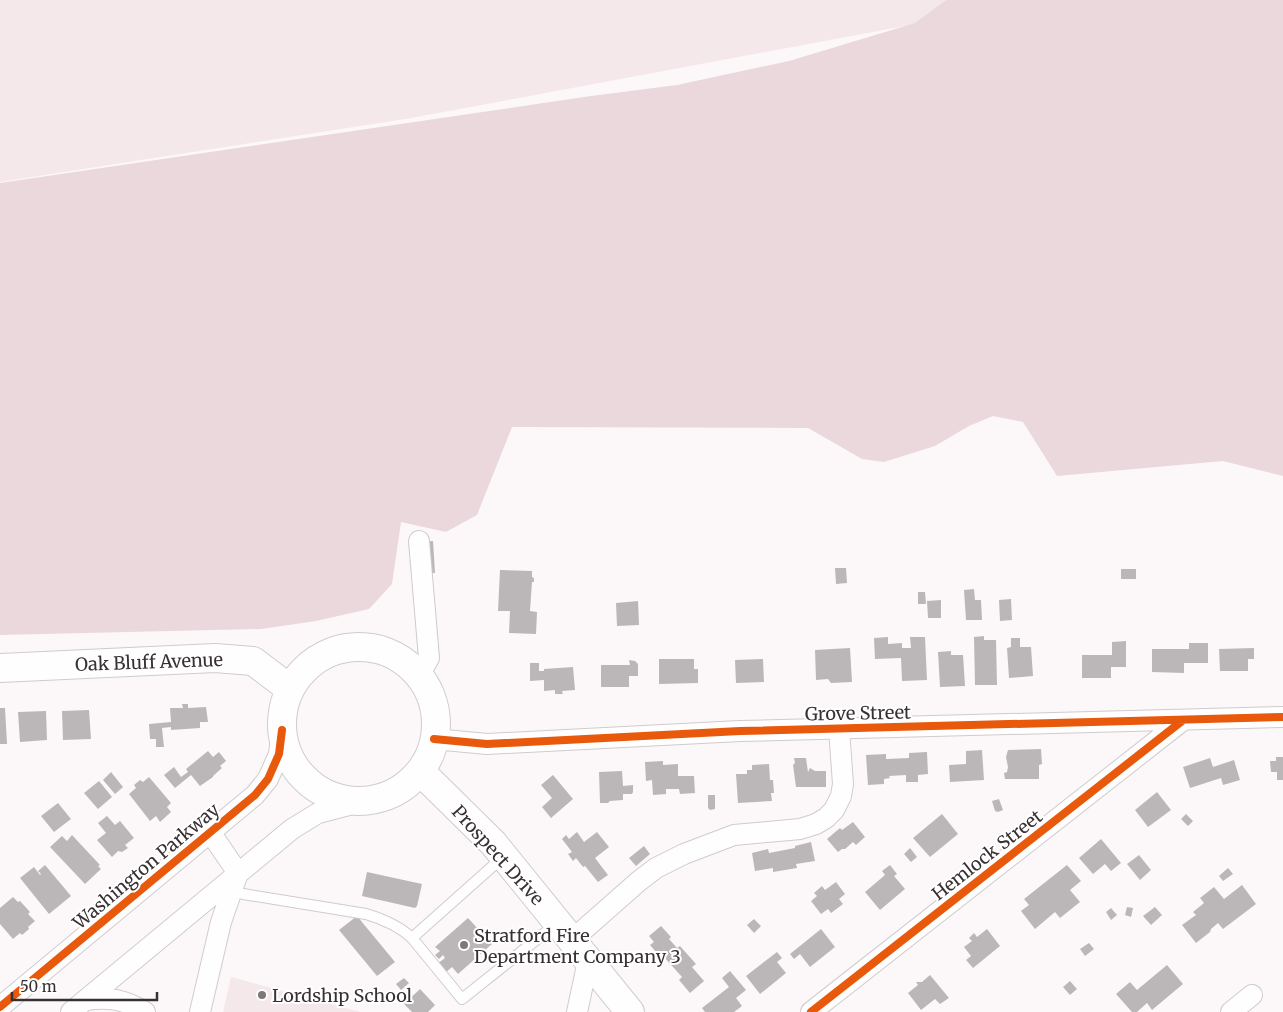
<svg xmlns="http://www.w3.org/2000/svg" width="1283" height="1012" font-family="Merriweather,serif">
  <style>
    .built { fill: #f5e8eb }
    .green { fill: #ead8dc }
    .building { fill: #bbb7b8 }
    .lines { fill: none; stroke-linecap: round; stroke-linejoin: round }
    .service-casing { stroke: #d0cbcc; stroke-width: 12 }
    .minor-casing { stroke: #d0cbcc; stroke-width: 22 }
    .secondary-casing { stroke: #d0cbcc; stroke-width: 30 }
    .service { stroke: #fffefe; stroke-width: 10 }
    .minor { stroke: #fffefe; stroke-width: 20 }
    .secondary { stroke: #fffefe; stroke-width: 28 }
    .cycleway-casing { stroke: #fff; stroke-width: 11 }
    .cycleway { stroke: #e8590c; stroke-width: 8 }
    .poi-dot { fill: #7d7778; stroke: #fff; stroke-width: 2 }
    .labels { text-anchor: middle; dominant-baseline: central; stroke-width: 4; stroke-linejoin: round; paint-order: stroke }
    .street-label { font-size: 18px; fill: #383133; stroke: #fff }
    .poi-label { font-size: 18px; fill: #383133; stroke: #fff; text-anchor: start }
  </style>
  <rect width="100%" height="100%" fill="#fcf8f9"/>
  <path class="built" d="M0,0h946l-30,24 -510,95 -406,63z
    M231,977l130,35h-138z"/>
  <path class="green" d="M946,0h337v476l-60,-15 -166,15 -34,-54 -30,-6 -24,10 -34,20 -51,16 -22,-3 -54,-31 -296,-1 -35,88 -31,17 -45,-10 -9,62 -23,25 -53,12 -55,8 -261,6v-452l591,-87 86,-11 112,-24 126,-38z"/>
  <path class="building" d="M433,541l2,32h-10l-5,-31z
    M835,568h11l1,15 -11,1z
    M1121,569h15v10h-15z
    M500,570l32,1v6l2,1v4h-2l-2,29 7,1 -1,22 -27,-1 1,-22h-12z
    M974,589l1,11h6l1,20h-16l-2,-30z
    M918,592h7l1,12h-8z
    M1011,599l1,21 -12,1 -1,-21z
    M941,600v18h-13l-1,-17z
    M638,601l1,24 -22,1 -1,-23z
    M984,636v4h12l1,45h-22l-1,-48z
    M888,637v7l14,-1v5h9l-1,-11h15l2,43 -25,1 -1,-23 -26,1 -1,-21z
    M1011,638h9v9h11l2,29 -24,2 -2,-30 4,-1z
    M1126,641v26h-15v11h-29v-23h30v-13z
    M1189,643h19v20h-24v10l-32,-1v-23h37z
    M850,648l2,34 -21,1 -3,-4 -12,1 -1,-30z
    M1254,648v11h-6v12h-28l-1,-22z
    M951,651v4h12l2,31 -25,1 -2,-35z
    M659,659h35v10h4v14l-39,1z
    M763,659l1,23 -28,1 -1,-23z
    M629,660l6,1 3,3v12h-9v11h-28v-22h29z
    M530,663h9v8h5v-2l29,-2 2,23 -13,1 1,3h-8v-4l-11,1v-11l-14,1z
    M182,704h6v4l18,-1 2,15h-8v6l-29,2v-3l-9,1 2,19h-8v-8h-6l-1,-15 22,-2 -1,-14h13z
    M0,708h5l2,36h-7z
    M89,710l2,29 -28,1 -1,-29z
    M46,711l1,29 -27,2 -2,-30z
    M1041,749l1,15 -3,1v14h-34l-1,-6 3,-1 1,-5 -2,-10 2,-7z
    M982,750l2,30 -34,2 -1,-17 17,-1v-13z
    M208,751l5,6 6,-5 7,9 -6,5 2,2 -9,8v1l-13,9 -9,-11 -16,13 -11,-13 10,-8 7,10 7,-5 -2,-3z
    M927,752l1,22 -10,1v7h-12v-7l-17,1 1,2 -6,1v5l-16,1 -2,-30 20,-1v5l23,-1v-5z
    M1276,757h7v23h-6v-8h-6l-1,-11h6z
    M794,758h12l2,14 2,-4 5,3h11v16h-30l-3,-22 2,-2z
    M1210,758l3,9 21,-7 6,20 -17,5 -2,-7 -31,10 -7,-21z
    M663,761v4l15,-1v12h16l1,17 -15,1 -1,-5h-13v5l-13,1 -1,-15 -6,1 -1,-19z
    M769,764l1,16h3l1,13h-3l1,8 -34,2 -2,-29h11v-4h5v-5z
    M622,771l1,15 10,-1v7l-1,2h-9v6l-13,1 -2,2h-8l-1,-31z
    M111,772l12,15 -8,7 -12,-14z
    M553,775l20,24 -22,19 -9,-11 10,-9 -11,-13z
    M149,777l22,26 -4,4 4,5 -11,10 -4,-6 -6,5 -21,-27 7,-6 -2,-3 6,-5 3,2z
    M99,781l13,16 -14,12 -14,-16z
    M1157,792l14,18 -23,17 -13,-17z
    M708,795h7v14l-5,1 -2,-2z
    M999,799l4,11 -5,2 -3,-1 -3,-10z
    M58,803l13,16 -17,13 -13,-16z
    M942,814l16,20 -28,23 -17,-19z
    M1186,814l7,7 -5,5 -7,-7z
    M107,816l8,9 5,-4 14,17 -9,7 3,3 -6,4 -4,-1 -6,6 -15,-17 9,-7 -8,-10z
    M853,822l12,15 -9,8 -3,-3 -8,7h-3l-4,3 -11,-13 13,-11 2,2z
    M577,832l7,10 13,-10 12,15 -14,11 13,17 -10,7 -13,-16 -2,1 -7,-9 -3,3 -5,-7 4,-2 -10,-13 4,-4 3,4z
    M72,835l28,30 -2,1 3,3 -16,15 -35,-37 12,-11 5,5z
    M1101,839l20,24 -10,8 -6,-7 -12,10 -14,-16z
    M811,842l4,19 -19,3 1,4 -24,4v-4l-18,3 -3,-18 16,-4 1,4 26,-5v-2z
    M644,846l6,8 -14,12 -7,-8z
    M910,848l7,9 -6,5 -7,-8z
    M1139,855l12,15 -11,10 -13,-16z
    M45,865l26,31 -22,18 -29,-36 14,-11 6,8 1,-1 -3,-3z
    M890,865l7,9 -3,2 11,13 -25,21 -15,-18 20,-17 -3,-4z
    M1067,865l14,16 -11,9 10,12 -20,16 -5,-6 -20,17 -14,-18 8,-6 -5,-6z
    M1228,868l5,6 -10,7 -4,-5z
    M367,872l55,12 -5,22 -2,2 -53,-12z
    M836,882l9,12 -6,5 4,5 -12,9 -3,-4 -7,5 -10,-13 6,-5 -3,-3 8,-7 3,4z
    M1242,885l14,19 -33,25 -5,-6 -7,6 -1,3 -14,11 -14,-18 14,-10 -3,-3 11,-9 -4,-5 14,-11 10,12z
    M13,897l5,5 2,-1 10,11 -2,2 7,7 -7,6 1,2 -7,6 -2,-2 -7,6 -13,-15v-16z
    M1127,907l6,1 -2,9 -6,-2z
    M1155,907l7,8 -11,10 -8,-9z
    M1111,908l6,7 -6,5 -5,-8z
    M357,916l38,46 -18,14 -38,-46z
    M468,918l24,26 -34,30 -6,-7 -7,6 -8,-9 8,-6 -2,-3 -4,4 -4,-4 5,-4 -5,-4z
    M754,919l7,7 -7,7 -7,-8z
    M661,926l10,11 -2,2 8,9 3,-2 16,18 -4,3 12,14 -14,12 -11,-13 3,-3 -18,-20 -2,2 -12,-14 4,-3 -5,-6z
    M821,929l14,18 -25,20 -10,-13 -6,5 -4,-5z
    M987,929l13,17 -27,22 -7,-8 5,-4 -7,-9 8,-6 -3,-3 5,-5 3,4z
    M1089,943l5,6 -9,7 -5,-7z
    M777,952l5,6 -5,4 9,11 -26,21 -14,-18z
    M1167,965l16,19 -31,26 -5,-7 -10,9h-5l-16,-18 14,-12 7,8z
    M730,971l16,19 -10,8 6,8 -8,6h-29l-3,-4 27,-21 -7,-9z
    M930,975l19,23 -9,6 -5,-5 -14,11 -13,-17 10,-8 -2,-3h6z
    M404,978l5,5 -8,7 -5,-6z
    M1070,981l7,8 -7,6 -7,-8z
    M420,989l15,16 -7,7h-16l-8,-8z"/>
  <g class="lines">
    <defs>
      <path id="service" d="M229,890l14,4 123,20c17,5 33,12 46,24l50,61 94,-75
        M412,938l91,-81"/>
      <path id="minor" d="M419,676l10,-18 -10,-117
        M434,739l53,5 253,-13 543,-14
        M572,940l67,-59 17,-13 28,-14 50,-19 66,-6 16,-5 10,-6 8,-8 7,-14 2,-12 -4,-55
        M86,1000c23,-3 38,-1 59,12
        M0,1007l255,-212 13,-16 11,-25 3,-24
        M71,1012l221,-183 26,-16 46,-12
        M200,1012l21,-90 17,-49 -28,-41
        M577,1012l11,-51
        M811,1012l371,-291
        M1231,1012l21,-17"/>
      <path id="secondary" d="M282 724a77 77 0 1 1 154 0a77 77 0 1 1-154 0Z
        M0,668l215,-10 38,3 37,28
        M420,771l73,72 137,169"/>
    </defs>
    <use href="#service" class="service-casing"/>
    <use href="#minor" class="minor-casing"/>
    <use href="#secondary" class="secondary-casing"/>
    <use href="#service" class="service"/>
    <use href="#minor" class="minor"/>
    <use href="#secondary" class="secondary"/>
    <defs>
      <path id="cycleway" d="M434,739l53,5 253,-13 543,-14
        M0,1007l255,-212 13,-16 11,-25 3,-24
        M811,1012l371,-291"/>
    </defs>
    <use href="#cycleway" class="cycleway-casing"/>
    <use href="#cycleway" class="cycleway"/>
  </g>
  <g class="poi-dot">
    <circle cx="464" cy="945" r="5"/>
    <circle cx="262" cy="995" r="5"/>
  </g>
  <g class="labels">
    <g class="street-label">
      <text transform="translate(149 662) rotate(-2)">Oak Bluff Avenue</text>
      <text transform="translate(858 713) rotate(-1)">Grove Street</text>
      <text transform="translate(498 855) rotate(48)">Prospect Drive</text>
      <text transform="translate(987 855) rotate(-38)">Hemlock Street</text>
      <text transform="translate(146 866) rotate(-40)">Washington Parkway</text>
    </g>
    <g class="poi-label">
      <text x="474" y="935">Stratford Fire<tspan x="474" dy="21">Department Company 3</tspan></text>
      <text x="272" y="995">Lordship School</text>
    </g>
  </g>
  <path d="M12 992v8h145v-8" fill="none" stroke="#383133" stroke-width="2.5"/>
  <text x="20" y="992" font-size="15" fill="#383133" stroke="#ffffff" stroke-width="4" paint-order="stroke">50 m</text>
</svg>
